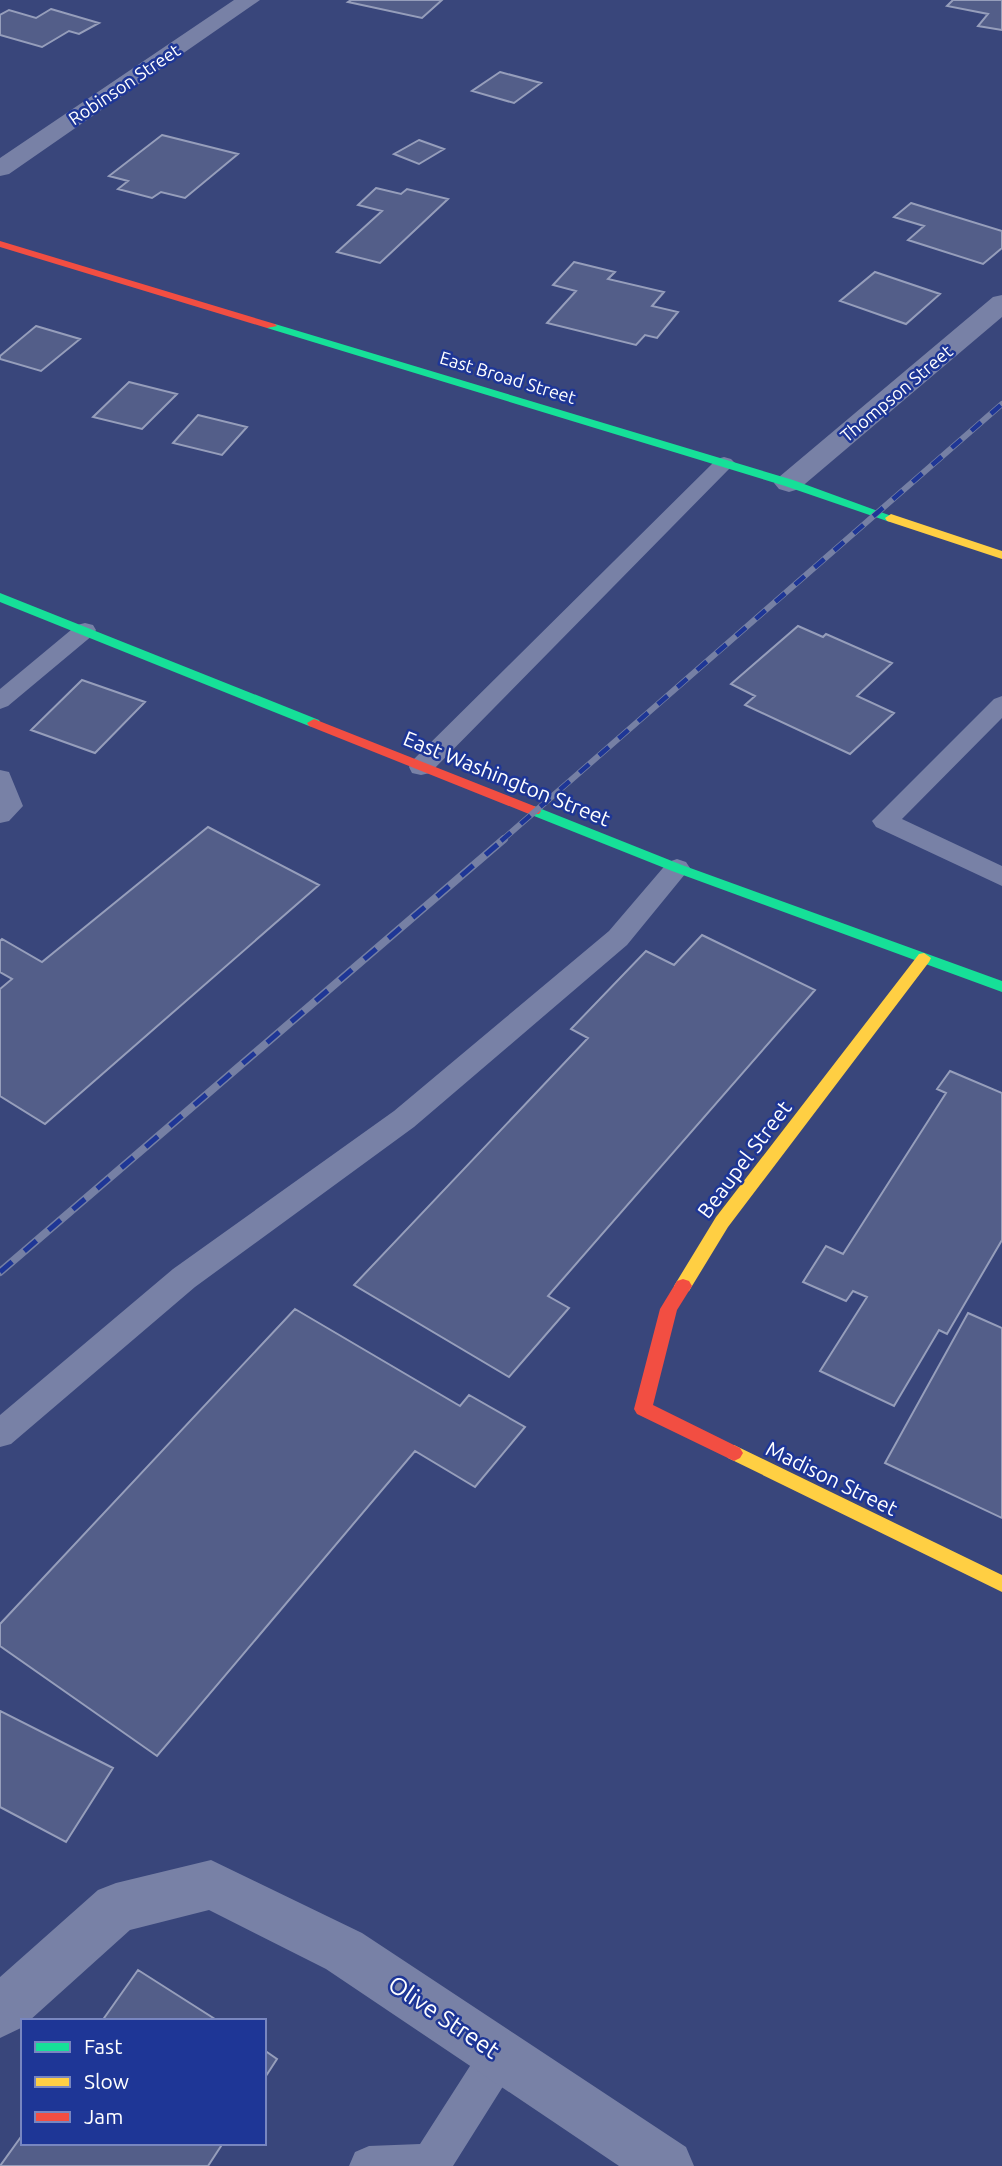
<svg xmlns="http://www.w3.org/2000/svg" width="1002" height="2166" font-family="Ubuntu,sans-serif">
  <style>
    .building { fill: #535e89; stroke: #969ebb; stroke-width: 2 }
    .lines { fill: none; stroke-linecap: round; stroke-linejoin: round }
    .lane { fill: #7881a6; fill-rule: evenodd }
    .street { fill: #7881a6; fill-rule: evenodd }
    .fast { fill: #16e098; fill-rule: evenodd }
    .slow { fill: #ffcf43; fill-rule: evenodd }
    .jam { fill: #f24e42; fill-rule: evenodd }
    .rail-far1-casing { stroke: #7680a4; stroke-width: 6 }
    .rail-casing { stroke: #7680a4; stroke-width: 8 }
    .rail-far1 { stroke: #1e3696; stroke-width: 4.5; stroke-dasharray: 13; stroke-linecap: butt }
    .rail { stroke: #1e3696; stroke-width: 5; stroke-dasharray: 16; stroke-linecap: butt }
    .labels { text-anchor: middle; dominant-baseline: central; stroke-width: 5; stroke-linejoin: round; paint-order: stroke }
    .far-street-label { font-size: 18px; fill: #fff; stroke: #1e3696 }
    .street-label { font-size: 21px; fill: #fff; stroke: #1e3696 }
    .near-street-label { font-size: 24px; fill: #fff; stroke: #1e3696 }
  </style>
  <rect width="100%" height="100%" fill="#39467b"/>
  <path class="building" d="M351,0h91l-20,18 -74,-16z
    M953,0h49v30l-24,-4 10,-12 -41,-8z
    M51,9l48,14 -20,11 -10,-3 -27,16 -42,-12v-20l9,-5 27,8z
    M500,72l41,11 -27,20 -42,-12z
    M162,135l76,19 -53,44 -24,-6 -9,6 -34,-9 10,-8 -19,-5z
    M419,140l25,9 -25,15 -25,-10z
    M376,188l25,6 6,-5 41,10 -68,64 -43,-11 45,-41 -24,-6z
    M911,203l91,28v17l-19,16 -75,-24 16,-14 -30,-9z
    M574,262l41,10 -7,7 56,13 -12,14 26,6 -21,26 -12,-3 -9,10 -89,-22 29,-32 -23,-6z
    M875,272l65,22 -34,30 -66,-23z
    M36,326l44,13 -39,32 -41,-12v-3z
    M129,382l48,12 -35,35 -49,-12z
    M198,415l49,12 -25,28 -49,-12z
    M798,626l25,11 3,-3 66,29 -35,33 37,17 -44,41 -105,-49 10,-9 -24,-12z
    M82,680l63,22 -50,51 -64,-23z
    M208,827l111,58 -274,239 -45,-28v-107l12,-10 -12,-7v-31l2,-2 40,23z
    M702,935l113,55 -267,306 21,12 -60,69 -155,-92 234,-247 -17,-9 75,-78 28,14z
    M950,1071l52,22v147l-55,94 -8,-4 -45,76 -74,-35 47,-74 -14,-6 -7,10 -43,-19 23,-36 17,8 103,-161 -9,-4z
    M295,1309l165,97 9,-11 56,32 -50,60 -60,-36 -258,305 -157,-110v-22z
    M968,1313l34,15v190l-117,-55z
    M0,1711l113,57 -47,74 -66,-35z
    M138,1970l80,51h-116z
    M264,2050l13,9 -13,20z
    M23,2134v9h200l-15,23h-208z"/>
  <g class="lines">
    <path class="lane" d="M724,457l7,2 4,4 -4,4 -301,306 -9,2 -9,-2 -3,-6 3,-6 305,-302z
      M85,623l8,2 3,5 -3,5 -85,71 -8,3v-20l77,-64z
      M1002,696v22l-100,101 100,47v20l-126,-59 -4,-6 122,-122z
      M0,770l9,2 14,34 -14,15 -9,2z
      M677,859l9,3 4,6 -63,77 -213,182 -219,160 -184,157 -11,3v-32l173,-146 221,-158 215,-180 59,-69z
      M500,2036l14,5 5,14 -5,14 -61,97h-104l6,-14 14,-6 51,-2 66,-103z"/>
    <path class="street" d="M234,0h26l-251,174 -9,2v-18z
      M1002,295v22l-203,172 -10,3 -10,-3 -5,-6 5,-6 214,-180z
      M211,1860l151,73 324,214 8,19h-75l-293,-197 -117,-59 -79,20 -101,91h-6v6l-23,11v-61l98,-87 18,-7z"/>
    <path class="fast" d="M267,324h8l518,156 104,38 -6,4 -4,-1 -102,-35 -518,-158z
      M0,593l319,127 2,3 -7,4 -5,-1 -309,-124z
      M534,806l148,59 320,116v11l-330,-121 -143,-57 -2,-3 2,-3z"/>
    <path class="slow" d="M891,514l111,37v8l-115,-38 -2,-3z
      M924,953l7,5 -2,4 -201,265 -39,64 -6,2 -6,-2 -3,-5 3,-5 39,-64 203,-263z
      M734,1445l268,130v17l-274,-134 -3,-5 3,-5z"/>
    <path class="jam" d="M0,241l275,83 2,2 -10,2 -267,-81z
      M314,719l225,89 2,3 -2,3h-10l-220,-88 -2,-3z
      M683,1279l6,2 3,5 -15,24 -24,95 87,43 3,5 -3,5 -6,3 -97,-47 -3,-5 26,-100 17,-28z"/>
    <defs>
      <path id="rail-far1" d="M501,841l501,-437"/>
      <path id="rail" d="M0,1272l504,-433"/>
    </defs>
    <use href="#rail-far1" class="rail-far1-casing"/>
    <use href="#rail" class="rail-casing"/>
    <use href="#rail-far1" class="rail-far1"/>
    <use href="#rail" class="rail"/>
  </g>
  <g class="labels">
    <g class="far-street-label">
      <text transform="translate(124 84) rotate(-34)">Robinson Street</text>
      <text transform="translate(508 377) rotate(17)">East Broad Street</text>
      <text transform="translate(896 393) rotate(-40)">Thompson Street</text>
    </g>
    <g class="street-label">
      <text transform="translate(507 778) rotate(22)">East Washington Street</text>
      <text transform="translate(744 1159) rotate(-53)">Beaupel Street</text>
      <text transform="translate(832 1478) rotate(26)">Madison Street</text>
    </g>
    <g class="near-street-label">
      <text transform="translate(444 2017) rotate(34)">Olive Street</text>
    </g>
  </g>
  <rect x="21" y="2019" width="245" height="126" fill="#1e3696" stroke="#7886c0" stroke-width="2"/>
  <rect x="35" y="2042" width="35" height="10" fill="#16e098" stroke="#7886c0" stroke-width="2"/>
  <text x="84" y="2054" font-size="21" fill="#ffffff">Fast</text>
  <rect x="35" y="2077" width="35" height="10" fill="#ffcf43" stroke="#7886c0" stroke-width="2"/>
  <text x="84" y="2089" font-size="21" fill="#ffffff">Slow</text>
  <rect x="35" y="2112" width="35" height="10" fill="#f24e42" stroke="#7886c0" stroke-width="2"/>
  <text x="84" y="2124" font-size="21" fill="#ffffff">Jam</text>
</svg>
